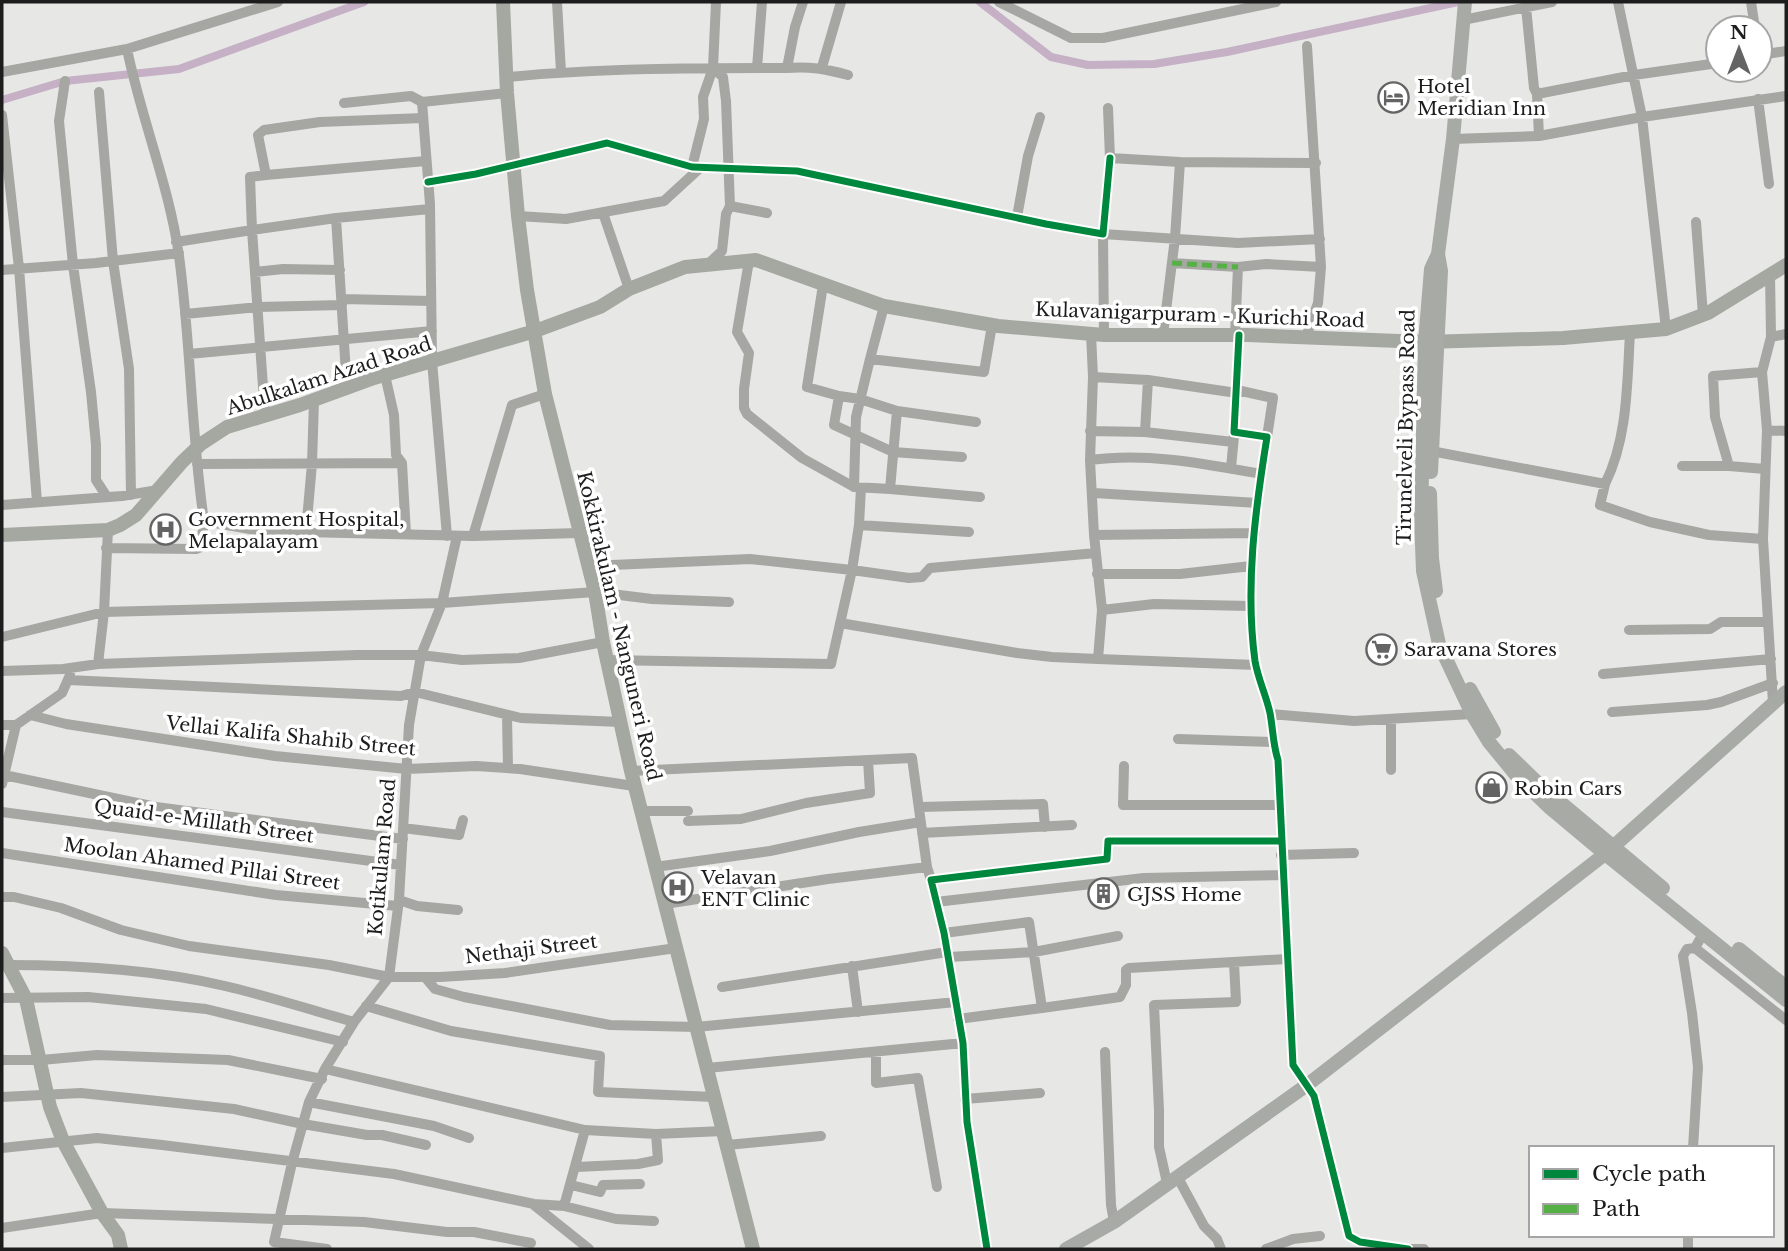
<svg xmlns="http://www.w3.org/2000/svg" width="1788" height="1251" font-family="'Libre Baskerville',serif">
  <style>
    .lines { fill: none; stroke-linecap: round; stroke-linejoin: round }
    .canal { stroke: #c5b0c6; stroke-width: 8 }
    .minor { stroke: #a6a7a3; stroke-width: 10 }
    .secondary { stroke: #a5a7a1; stroke-width: 14 }
    .primary { stroke: #a8aba5; stroke-width: 14 }
    .quiet { stroke: #55b145; stroke-width: 5; stroke-dasharray: 10 5; stroke-linecap: butt }
    .cycleway-casing { stroke: #fff; stroke-width: 11 }
    .cycleway { stroke: #00873e; stroke-width: 7 }
    .labels { text-anchor: middle; dominant-baseline: central; stroke-width: 7; stroke-linejoin: round; paint-order: stroke }
    .poi-label { font-size: 19px; fill: #1c1d1c; stroke: #fff; text-anchor: start }
    .street-label { font-size: 19px; fill: #1c1d1c; stroke: #fff }
  </style>
  <rect width="100%" height="100%" fill="#e7e8e6"/>
  <g class="lines">
    <path class="canal" d="M980,2l71,55 37,8 66,-1 73,-12 231,-50
      M2,100l63,-19 114,-12 185,-67"/>
    <path class="minor" d="M557,2l4,70
      M999,2l72,36h32l173,-36
      M1618,2l24,115 24,212
      M1751,2l4,26
      M1526,7l8,81 3,6 2,42
      M1463,20l89,-18
      M1760,55l26,-4
      M822,67l19,-65
      M757,68l5,-66
      M787,68l8,-41 8,-25
      M2,72l125,-23 151,-47
      M508,77c93,-9 186,-9 279,-9 22,-2 39,1 61,7
      M65,81l-6,40 14,144 18,127 5,53v35l11,17
      M99,92l14,169 16,108 2,126
      M1537,94l97,-19 84,-12
      M1758,99l11,85
      M344,103l67,-7 11,6
      M1108,108l2,50 70,4
      M2,115l17,153 18,234
      M1453,139l86,-3 103,-19 144,-21
      M692,167l12,-48 -1,-22 10,-29 3,-66
      M266,175l160,-14
      M428,182l48,-8 131,-31 85,24 105,4 249,53 57,10 7,-76
      M730,206l37,7
      M603,213l26,76
      M518,216l48,3 98,-18 36,-33
      M1017,217l11,-61 12,-39
      M1696,222l7,93
      M176,242l76,-12 -2,-53 16,-2 -8,-40 6,-5 56,-8 103,-4
      M749,261l-12,71 12,21 -5,36v19l3,6 55,44 52,29
      M1172,263l66,4
      M707,265l15,-14 4,-37 4,-8 -4,-105 -3,-24 -10,-9
      M2,270l94,-7 83,-10
      M255,272l28,-3 57,1
      M1770,273l1,64 -9,35 5,58 -4,109 10,164
      M823,285l-16,102 32,9 -5,29 59,27 69,5
      M185,314l73,-7 84,-2v-6l89,2
      M1091,334l2,43 55,3 89,13
      M1104,335l-1,-101 135,9 82,-4
      M1163,335l12,-97 5,-76 136,1
      M1235,335l3,-68 28,-3 55,3
      M1239,335l-5,97 33,5c-12,74 -22,150 -12,224 3,18 11,34 15,52 3,16 3,32 8,47l15,305 21,31 35,140 11,6 48,7
      M1306,337l12,-34 3,-36 -14,-221
      M1771,337l15,-3
      M189,354l243,-23
      M870,359l14,-53
      M385,375l9,40 2,40 6,8
      M1093,377l-3,83 4,75 8,75 -4,49 158,6
      M1148,380l-3,52 88,10
      M347,389l-11,-171 94,-9
      M1237,390l36,8 -6,39
      M839,396l21,3 37,12
      M265,415l-13,-185 84,-12
      M976,422l-79,-11 -7,78 -36,-2 2,-70 14,-58 114,13 8,-47
      M1767,430l19,1
      M1090,431l55,1
      M1431,451l174,33c23,-46 22,-101 25,-151
      M1090,460c57,-8 116,4 171,14
      M197,464l205,-1 4,71
      M1682,466h47l36,3
      M1729,466l-14,-49 -2,-41 49,-4
      M1231,468l3,-32
      M1605,484l-5,21 50,17 59,13 54,4
      M861,488l-2,37 110,7
      M890,489l90,8
      M1094,493l164,10
      M2,505l120,-9 36,-6
      M204,521l57,10 212,5 107,-3
      M108,530l-4,82 338,-9 153,-11 57,7 77,3
      M306,531l6,-67 2,-64
      M1094,535l161,-2
      M447,536l-15,-175 -2,-157 -8,-102 85,-9
      M473,536l39,-131 33,-11
      M106,548l90,1 5,-2 3,-26c-13,-88 -13,-177 -25,-265 -10,-71 -38,-138 -52,-207
      M589,566l161,-7 102,11 7,-45
      M1097,574h83l71,-8
      M1102,610l52,-6 97,2
      M840,623l177,30 35,4 46,2
      M1629,630l81,-1 11,-7h47
      M2,637l102,-25 -6,52 -35,5 -61,2
      M607,660l224,4 21,-94 57,8 13,-1 8,-9 166,-15
      M98,664l259,-9h64l41,5 57,-2 84,-16
      M1603,674l168,-15
      M69,680l332,16 14,-4 106,26 100,4
      M1612,712l95,-7 14,-3 52,-19
      M1270,714l84,7 118,-7
      M30,715l36,9 209,32 132,13 69,-3 44,3 114,17
      M507,715l1,53
      M1391,719v51
      M2,725h14l46,-32 8,-18
      M1178,739l95,3
      M1124,766l-1,39h155
      M631,771l281,-13 15,109
      M4,775l152,32 247,32
      M2,784l14,-59
      M920,807l123,-3 2,23
      M641,811h47
      M2,812l399,53
      M688,821l53,-2 65,-16 64,-10 -2,-33
      M403,828l56,7 4,-15
      M922,833l150,-8
      M2,853l274,42 122,11
      M1281,855l73,-2
      M655,867l115,-16 89,-19 62,-10
      M2,897h12l47,11 60,22 68,16 140,19 60,12h51l65,-4 171,-25
      M399,900l18,6 41,4
      M936,902l208,-24 139,-3
      M665,904l163,-25 99,-12 4,13
      M944,933l85,-11 13,86 -84,11
      M1695,948l91,72
      M949,957l85,-5 84,-16
      M6,965c73,0 147,4 219,21 43,10 86,24 129,36
      M852,966l6,46
      M389,977l10,-77 10,-175 12,-70 21,-52 15,-67
      M425,977l10,12 29,8 146,28 86,2 260,-25
      M722,987l225,-35
      M2,998l86,-1 118,12 137,33
      M366,1006l85,25 149,25 -2,36 116,5
      M1042,1008l78,-11 6,-12v-15l3,-2 158,-9
      M1105,1052l6,153 3,17
      M876,1053v30l42,-5 19,109
      M2,1060h39l56,-5 131,5 94,19
      M707,1068l256,-25
      M325,1069l260,61 71,4 67,-3
      M2,1097l79,-4 153,16 69,15 64,11h15l44,10
      M965,1099l75,-6
      M309,1102l125,24 35,12
      M727,1145l94,-9
      M2,1148l95,-10 65,7 232,29 140,30 30,2 52,13 38,2
      M1693,1148l5,-81 -6,-54 -9,-57 4,-7 8,-1 9,-16
      M577,1167l61,-3 20,-4 -2,-26
      M1177,1176l27,50 13,13 4,10
      M1167,1183l-8,-36v-37l-5,-105 82,-3 -2,-39
      M571,1185l29,7 3,-7 37,-1
      M534,1205l55,44
      M564,1206l21,-76
      M2,1228l100,-15 262,9 83,10h27l57,11
      M327,1249l-53,-7 18,-79 17,-61 16,-33 29,-47 35,-45
      M987,1249l-20,-127 -4,-79 -19,-110 -13,-53 176,-21 1,-18h173
      M1266,1249l27,-10 27,-3
      M1412,1249h12
      M1688,1249v-14"/>
    <path class="secondary" d="M503,2l4,91 11,123 9,74 18,104 50,198 8,50 28,129 122,478
      M2,535l106,-5 12,-5 16,-10 46,-53 19,-18 26,-17 73,-22 74,-27 161,-47 65,-24 29,-18 56,-22 71,-7 128,46 114,20 106,9h143l178,7 138,-4 103,-9 42,-16 78,-48
      M2,953l24,46 24,108 13,34 39,72 16,22 3,14"/>
    <path class="primary" d="M1465,2l-12,137 -15,115 -7,15 -6,73 -4,178 2,51 16,73 33,70 17,28 27,33 34,33 55,46 181,146
      M1431,472l10,-201 -3,-17
      M1430,493l2,65 4,33
      M1470,689l24,43
      M1509,755l32,31 122,102
      M1739,949l47,38
      M1066,1249l48,-27 193,-137 298,-231 181,-162"/>
    <path class="quiet" d="M1172,263l66,4"/>
    <defs>
      <path id="cycleway" d="M428,182l48,-8 131,-31 85,24 105,4 249,53 57,10 7,-76
        M1239,335l-5,97 33,5c-12,74 -22,150 -12,224 3,18 11,34 15,52 3,16 3,32 8,47l15,305 21,31 35,140 11,6 48,7
        M987,1249l-20,-127 -4,-79 -19,-110 -13,-53 176,-21 1,-18h173"/>
    </defs>
    <use href="#cycleway" class="cycleway-casing"/>
    <use href="#cycleway" class="cycleway"/>
  </g>
  <defs>
    <symbol id="hotel-ring" viewBox="-11 -11 22 22"><circle r="9.5" fill="#fff" stroke="#636463" stroke-width="1.5"/><path d="M-6-4.5h1.5V1H6V5H4.5V3h-9V5H-6ZM-4 0a1.8 1.8 0 1 1 3.6 0ZM.5 0V-2.5h3Q6-2.5 6 0Z" fill="#636463"/></symbol>
    <symbol id="hospital-ring" viewBox="-11 -11 22 22"><circle r="9.5" fill="#fff" stroke="#636463" stroke-width="1.5"/><path d="M-5-5h3v3.5h4V-5h3V5h-3V1.5h-4V5h-3Z" fill="#636463"/></symbol>
    <symbol id="supermarket-ring" viewBox="-11 -11 22 22"><circle r="9.5" fill="#fff" stroke="#636463" stroke-width="1.5"/><path d="M-6-5.5h2.5l.6 2H6L4.5 2H-2.5L-4.4-4H-6ZM-1.5 3.2a1.3 1.3 0 1 0 .1 0ZM3 3.2a1.3 1.3 0 1 0 .1 0Z" fill="#636463"/></symbol>
    <symbol id="shop-ring" viewBox="-11 -11 22 22"><circle r="9.5" fill="#fff" stroke="#636463" stroke-width="1.5"/><path d="M-5-2.5h2.3a2.7 3.5 0 0 1 5.4 0H5L5.5 6h-11ZM-1.5-2.5h3a1.5 2.3 0 0 0-3 0Z" fill="#636463"/></symbol>
    <symbol id="building-ring" viewBox="-11 -11 22 22"><circle r="9.5" fill="#fff" stroke="#636463" stroke-width="1.5"/><path d="M-4-6H4V6H1V3H-1V6H-4ZM-2.5-4.3h1.7v1.8h-1.7ZM.8-4.3h1.7v1.8H.8ZM-2.5-1h1.7V.8h-1.7ZM.8-1h1.7V.8H.8Z" fill="#636463"/></symbol>
  </defs>
  <g fill-rule="evenodd">
    <use href="#hotel-ring" x="1376" y="80" width="35" height="35"/>
    <use href="#hospital-ring" x="148" y="512" width="35" height="35"/>
    <use href="#supermarket-ring" x="1364" y="632" width="35" height="35"/>
    <use href="#shop-ring" x="1474" y="770" width="35" height="35"/>
    <use href="#hospital-ring" x="660" y="870" width="35" height="35"/>
    <use href="#building-ring" x="1086" y="876" width="35" height="35"/>
  </g>
  <g class="labels">
    <g class="poi-label">
      <text x="1417" y="86">Hotel<tspan x="1417" dy="22">Meridian Inn</tspan></text>
      <text x="188" y="519">Government Hospital,<tspan x="188" dy="22">Melapalayam</tspan></text>
      <text x="1404" y="649">Saravana Stores</text>
      <text x="1514" y="788">Robin Cars</text>
      <text x="701" y="877">Velavan<tspan x="701" dy="22">ENT Clinic</tspan></text>
      <text x="1127" y="894">GJSS Home</text>
    </g>
    <g class="street-label">
      <text transform="translate(1200 315) rotate(2)">Kulavanigarpuram - Kurichi Road</text>
      <text transform="translate(329 376) rotate(-18)">Abulkalam Azad Road</text>
      <text transform="translate(1406 427) rotate(-89)">Tirunelveli Bypass Road</text>
      <text transform="translate(619 626) rotate(77)">Kokkirakulam - Nanguneri Road</text>
      <text transform="translate(291 736) rotate(6)">Vellai Kalifa Shahib Street</text>
      <text transform="translate(204 821) rotate(8)">Quaid-e-Millath Street</text>
      <text transform="translate(382 857) rotate(-85)">Kotikulam Road</text>
      <text transform="translate(202 864) rotate(8)">Moolan Ahamed Pillai Street</text>
      <text transform="translate(531 949) rotate(-7)">Nethaji Street</text>
    </g>
  </g>
  <rect width="1788" height="1251" fill="none" stroke="#1c1d1c" stroke-width="7"/>
  <rect x="1529" y="1146" width="245" height="91" fill="#ffffff" stroke="#a4a5a4" stroke-width="2"/>
  <rect x="1543" y="1169" width="35" height="10" fill="#00873e" stroke="#a4a5a4" stroke-width="2"/>
  <text x="1592" y="1181" font-size="21" fill="#1c1d1c">Cycle path</text>
  <rect x="1543" y="1204" width="35" height="10" fill="#55b145" stroke="#a4a5a4" stroke-width="2"/>
  <text x="1592" y="1216" font-size="21" fill="#1c1d1c">Path</text>
  <g transform="translate(1739 49)"><circle r="33" fill="#ffffff" stroke="#a4a5a4" stroke-width="2"/>
  <path d="M0-5L12 26L0 18L-12 26Z" fill="#636463"/>
  <text y="-10" font-size="19" font-weight="bold" text-anchor="middle" fill="#1c1d1c">N</text>
  </g>
</svg>
